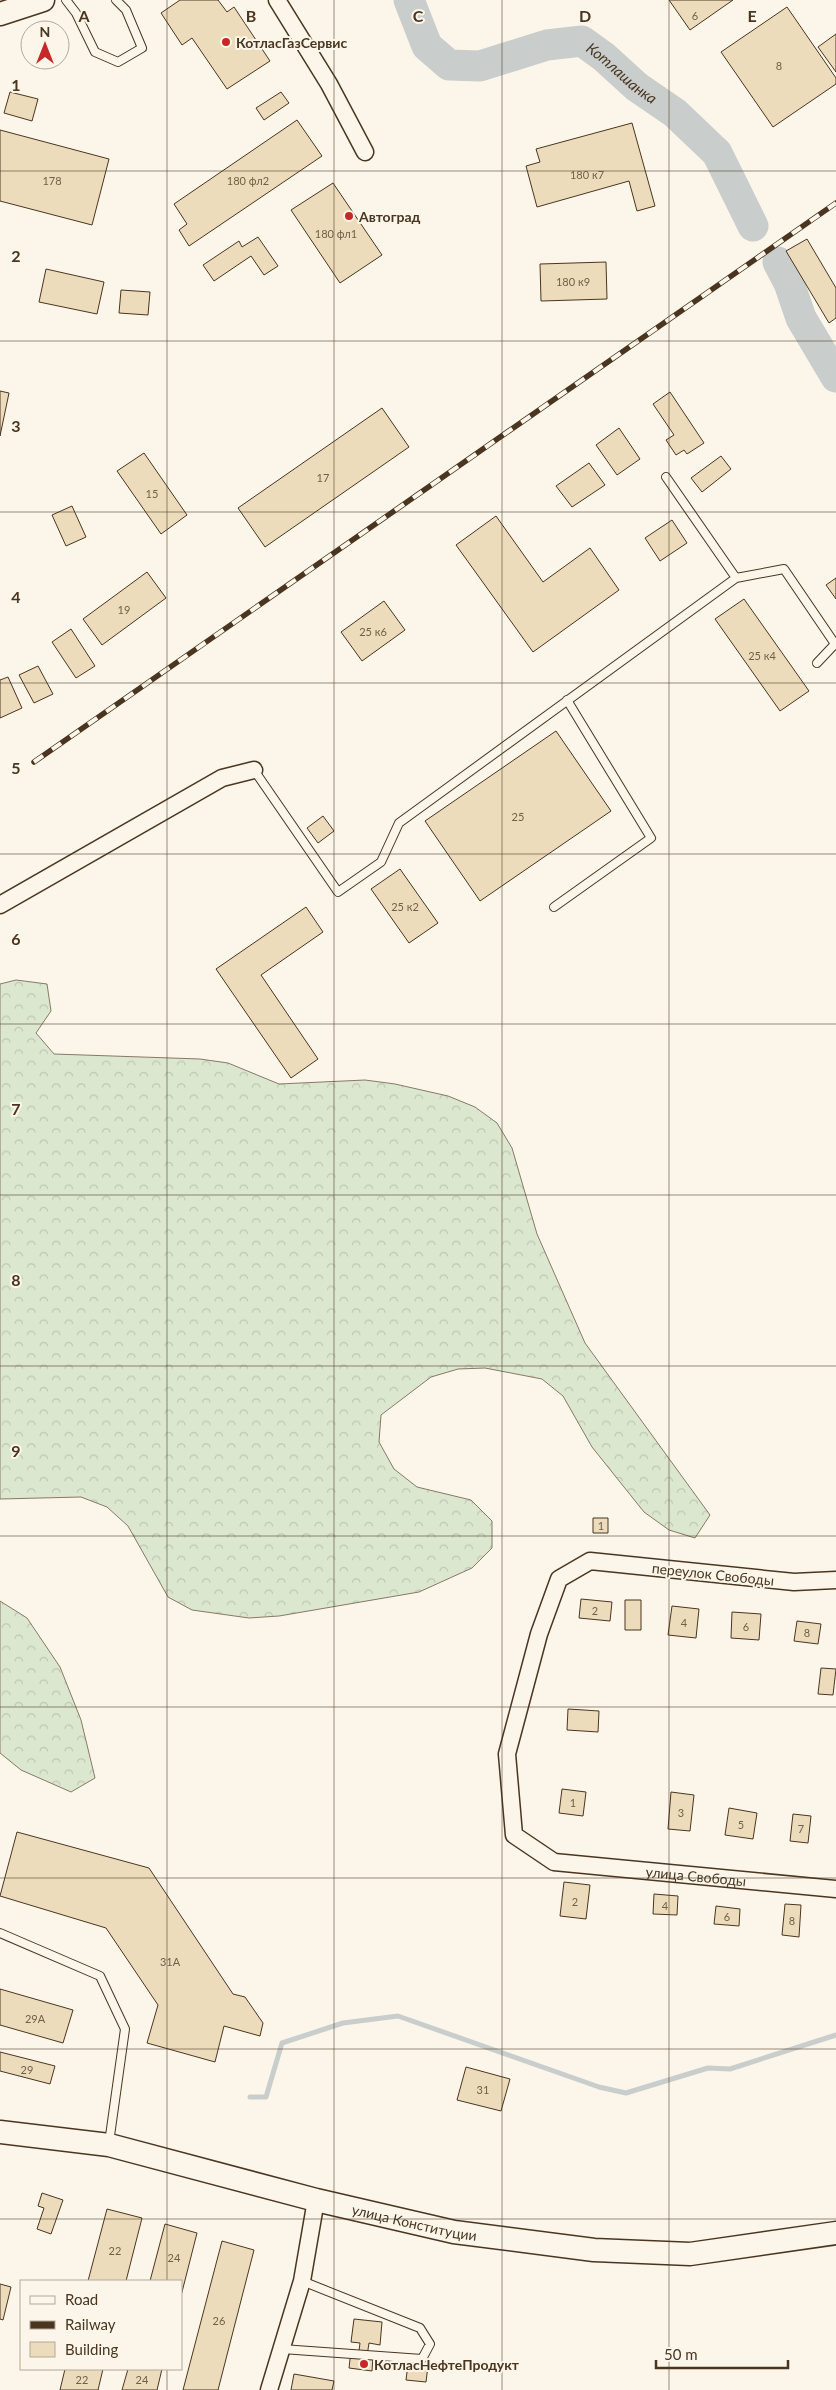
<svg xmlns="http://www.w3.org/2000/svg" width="836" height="2390" font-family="Lato,sans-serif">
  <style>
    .forest { fill: url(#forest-crowns); stroke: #887966 }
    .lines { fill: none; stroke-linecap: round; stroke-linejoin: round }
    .stream { stroke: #c9cecd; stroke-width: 5 }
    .river { stroke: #c9cecd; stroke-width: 31 }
    .building { fill: #ecdcbc; stroke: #4a3520 }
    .service-casing { stroke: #4a3520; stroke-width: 10 }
    .minor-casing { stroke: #4a3520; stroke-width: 19 }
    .secondary-casing { stroke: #4a3520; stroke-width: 25 }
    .service { stroke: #fbf6e9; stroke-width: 8 }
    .minor { stroke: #fbf6e9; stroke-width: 16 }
    .secondary { stroke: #fbf6e9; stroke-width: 22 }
    .rail-casing { stroke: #4a3520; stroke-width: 5.5 }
    .rail { stroke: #fbf6e9; stroke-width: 4; stroke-dasharray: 11; stroke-linecap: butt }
    .grid { fill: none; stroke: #4a3520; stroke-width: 1; stroke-opacity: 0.55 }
    .poi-dot { fill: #c62828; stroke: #fbf6e9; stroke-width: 2 }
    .labels { text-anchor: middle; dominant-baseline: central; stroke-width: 4; stroke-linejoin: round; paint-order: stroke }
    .number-label { font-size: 11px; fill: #725f47 }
    .poi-label { font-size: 14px; font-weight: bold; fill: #4a3520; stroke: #fbf6e9; text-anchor: start }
    .street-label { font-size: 14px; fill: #4a3520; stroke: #fbf6e9 }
    .water-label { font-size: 15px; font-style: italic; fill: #4a3520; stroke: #fbf6e9 }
    .grid-label { font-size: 16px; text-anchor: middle; font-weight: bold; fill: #4a3520; stroke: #fbf6e9; stroke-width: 4; stroke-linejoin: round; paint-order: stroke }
  </style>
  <defs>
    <pattern id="forest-crowns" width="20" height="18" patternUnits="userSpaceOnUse" patternTransform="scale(1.25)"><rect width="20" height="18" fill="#dce7d0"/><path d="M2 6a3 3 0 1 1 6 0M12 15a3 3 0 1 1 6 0" fill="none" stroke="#bec7b2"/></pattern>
  </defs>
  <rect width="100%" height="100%" fill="#fbf6e9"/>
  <path class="forest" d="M16,980l31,4 4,27 -15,22 18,21 146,5 28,4 51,21 86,-4 30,4 53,12 27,11 22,16 15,25 25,86 48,109 125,172 -15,23 -26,-8 -25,-18 -52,-65 -29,-51 -21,-17 -57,-11 -27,1 -27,8 -50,38 -2,27 15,27 23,18 54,13 21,21v27l-20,20 -53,24 -140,24 -30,2 -57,-8 -24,-13 -40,-71 -21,-19 -26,-10 -81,2v-515z
    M0,1601l27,17 33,49 21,53 14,58 -24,14 -50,-22 -21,-17z"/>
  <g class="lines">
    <path class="stream" d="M250,2097h16l16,-54 61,-20 55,-7 201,71 27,6 82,-25 22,1 106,-34"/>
    <g class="river">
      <path id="s1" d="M409,0l18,46 22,19 31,1 67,-21 35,-4 22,16 33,30 38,26 42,40 36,73"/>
      <path d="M778,262l11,21 12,35 35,59"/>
    </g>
  </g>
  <path class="building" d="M180,0h38l9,12 7,-5 36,54 -43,28 -35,-51 -10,7 -21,-32z
    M669,0h64l-43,30z
    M787,7l49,71v6l-63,43 -52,-75z
    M836,34v38l-18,-25z
    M10,92l28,7 -6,22 -28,-8z
    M281,92l8,11 -25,17 -8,-12z
    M297,120l25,36 -133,90 -10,-16 8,-6 -13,-20z
    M632,123l23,83 -18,5 -8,-30 -92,26 -11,-41 14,-4 -4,-13z
    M0,130l109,29 -17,66 -92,-24z
    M333,183l49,72 -42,28 -49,-73z
    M258,237l20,29 -14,9 -13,-19 -37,25 -11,-16 36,-24 3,6z
    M807,239l29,49v30l-7,5 -43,-72z
    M606,262l1,37 -66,2 -1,-37z
    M46,269l58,13 -7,32 -58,-12z
    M121,290l29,2 -2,23 -29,-2z
    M0,391l9,2 -9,43z
    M670,392l34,51 -17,11 -3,-4 -8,5 -10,-15 8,-5 -21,-31z
    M382,408l27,39 -144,100 -27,-39z
    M619,428l21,31 -23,16 -21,-30z
    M144,453l43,62 -26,19 -44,-63z
    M721,456l10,13 -29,23 -11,-14z
    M589,463l16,22 -33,22 -16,-21z
    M72,506l14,31 -20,9 -14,-31z
    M496,516l47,66 47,-34 29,42 -86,62 -77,-107z
    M672,520l15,23 -27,18 -15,-23z
    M147,572l19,26 -64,47 -19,-26z
    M836,578v21l-10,-14z
    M744,599l65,92 -29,20 -65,-92z
    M384,601l21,29 -43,31 -21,-29z
    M71,629l24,37 -19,12 -24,-36z
    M38,666l15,28 -19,9 -15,-28z
    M8,677l14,31 -22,10v-38z
    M556,731l55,80 -131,90 -55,-80z
    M323,816l11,15 -16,12 -11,-15z
    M400,869l38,54 -29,20 -38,-54z
    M306,907l17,25 -62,43 57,84 -27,19 -75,-109z
    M593,1518h15v15h-15z
    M581,1599l31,3 -2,19 -31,-3z
    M625,1600h16v30h-16z
    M672,1606l27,3 -3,29 -28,-3z
    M732,1612l29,2 -2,26 -28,-2z
    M797,1621l24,3 -3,20 -24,-3z
    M821,1668l15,1 -3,26 -15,-1z
    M568,1709l31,2 -1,21 -31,-2z
    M562,1789l24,3 -3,24 -24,-3z
    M671,1792l23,3 -4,36 -22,-2z
    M729,1808l28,5 -4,26 -28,-4z
    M793,1814l18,2 -3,27 -18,-2z
    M17,1832l132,36 84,126 12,3 18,26 -3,13 -36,-10 -9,36 -68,-19 11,-38 -52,-77 -106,-32z
    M564,1882l26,3 -4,34 -26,-3z
    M654,1894l24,2 -1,19 -24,-1z
    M785,1904l16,1 -2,32 -17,-2z
    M716,1906l24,3 -1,17 -25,-2z
    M0,1989l73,21 -10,33 -63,-18z
    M0,2052l55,14 -5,18 -50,-13z
    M466,2067l44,12 -9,32 -44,-11z
    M42,2193l21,7 -12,34 -14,-5 7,-21 -6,-2z
    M107,2209l35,9 -16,63h-38z
    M165,2224l32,9 -16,63v-15h-31z
    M222,2241l32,9 -36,140h-35z
    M0,2284l11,3 -8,33 -3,-1z
    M354,2319l28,3 -2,23 -11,-2 -2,13h6l-1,15 -23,-3 2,-17h8l1,-8 -9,-1z
    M408,2364l20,2 -2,16 -20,-2z
    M65,2369h38l-5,21h-38z
    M128,2369h34l-5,21h-35z
    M294,2374l40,7 -2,9h-41z"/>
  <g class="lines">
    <defs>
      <path id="service" d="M66,0l10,13 19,39 23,10 24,-14 -16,-38 -10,-10
        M736,578l48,-9 51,75 -18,19
        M254,770l84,122 43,-30 18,-39 337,-245 -70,-101
        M554,907l97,-69 -84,-138
        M0,1933l100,43 25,53 -16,114
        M282,2349l140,10 8,-15 -10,-16 -118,-47"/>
      <g id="minor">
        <path d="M277,0l52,84 36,68"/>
        <path d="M0,905l222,-127 32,-8"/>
        <path id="s2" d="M836,1580l-42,2 -204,-21 -31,18 -20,55 -32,120 7,81 40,27 282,27"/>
        <path d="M269,2390l33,-109 14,-81"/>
      </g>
      <g id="secondary">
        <path d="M0,14l43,-14"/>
        <path id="s3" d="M0,2132l109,13 207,55 138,32 140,18 96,4 146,-21"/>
      </g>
    </defs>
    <use href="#service" class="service-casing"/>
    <use href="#minor" class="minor-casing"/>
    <use href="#secondary" class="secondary-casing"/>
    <use href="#service" class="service"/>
    <use href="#minor" class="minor"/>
    <use href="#secondary" class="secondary"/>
    <defs>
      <path id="rail" d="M34,762l802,-559"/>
    </defs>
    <use href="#rail" class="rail-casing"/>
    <use href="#rail" class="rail"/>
  </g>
  <path class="grid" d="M167,0v2281M334,0v2390M502,0v2390M669,0v2390M0,171h836M0,341h836M0,512h836M0,683h836M0,854h836M0,1024h836M0,1195h836M0,1366h836M0,1536h836M0,1707h836M0,1878h836M0,2049h836M0,2219h836M167,2369v21"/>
  <g class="poi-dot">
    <circle cx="226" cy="42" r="5"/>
    <circle cx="349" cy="216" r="5"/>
    <circle cx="364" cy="2364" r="5"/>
  </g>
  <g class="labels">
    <g class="number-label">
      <text x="695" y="15">6</text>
      <text x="779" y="65">8</text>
      <text x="587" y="174">180 к7</text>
      <text x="52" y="180">178</text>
      <text x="248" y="180">180 фл2</text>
      <text x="336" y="233">180 фл1</text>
      <text x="573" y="281">180 к9</text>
      <text x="323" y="477">17</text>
      <text x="152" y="493">15</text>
      <text x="124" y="609">19</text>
      <text x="373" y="631">25 к6</text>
      <text x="762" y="655">25 к4</text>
      <text x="518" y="816">25</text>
      <text x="405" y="906">25 к2</text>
      <text x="601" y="1525">1</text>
      <text x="595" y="1610">2</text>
      <text x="684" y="1622">4</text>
      <text x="746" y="1626">6</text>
      <text x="807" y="1632">8</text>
      <text x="573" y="1802">1</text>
      <text x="681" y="1812">3</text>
      <text x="741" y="1824">5</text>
      <text x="801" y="1828">7</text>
      <text x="575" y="1901">2</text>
      <text x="665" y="1905">4</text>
      <text x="727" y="1916">6</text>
      <text x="792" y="1920">8</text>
      <text x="170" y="1961">31А</text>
      <text x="35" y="2018">29А</text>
      <text x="27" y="2069">29</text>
      <text x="483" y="2089">31</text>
      <text x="115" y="2250">22</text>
      <text x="174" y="2257">24</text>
      <text x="219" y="2320">26</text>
      <text x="82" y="2379">22</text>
      <text x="142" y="2379">24</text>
    </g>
    <g class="poi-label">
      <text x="236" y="42">КотласГазСервис</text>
      <text x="359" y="216">Автоград</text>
      <text x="374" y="2364">КотласНефтеПродукт</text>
    </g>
    <g class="street-label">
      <text transform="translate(713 1574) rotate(6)">переулок Свободы</text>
      <text stroke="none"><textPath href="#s2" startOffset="738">улица Свободы</textPath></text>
      <text stroke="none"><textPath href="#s3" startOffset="425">улица Конституции</textPath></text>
    </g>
    <g class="water-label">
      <text stroke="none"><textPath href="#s1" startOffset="266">Котлашанка</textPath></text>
    </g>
  </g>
  <g class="grid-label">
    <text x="84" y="22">A</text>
    <text x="251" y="22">B</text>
    <text x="418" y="22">C</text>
    <text x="585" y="22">D</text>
    <text x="752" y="22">E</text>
    <text x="16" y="91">1</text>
    <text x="16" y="262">2</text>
    <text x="16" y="432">3</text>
    <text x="16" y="603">4</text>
    <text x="16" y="774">5</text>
    <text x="16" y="945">6</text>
    <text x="16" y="1115">7</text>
    <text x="16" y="1286">8</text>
    <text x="16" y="1457">9</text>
  </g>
  <rect x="20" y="2280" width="162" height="90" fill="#fbf6e9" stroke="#b4a999"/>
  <rect x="30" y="2296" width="25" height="8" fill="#fbf6e9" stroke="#b4a999"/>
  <text x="65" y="2305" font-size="15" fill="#4a3520">Road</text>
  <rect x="30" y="2321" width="25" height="8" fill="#4a3520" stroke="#b4a999"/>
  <text x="65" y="2330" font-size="15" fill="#4a3520">Railway</text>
  <rect x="30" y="2342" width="25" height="15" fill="#ecdcbc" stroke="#b4a999"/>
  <text x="65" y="2355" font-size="15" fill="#4a3520">Building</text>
  <g transform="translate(45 45)"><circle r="24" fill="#fbf6e9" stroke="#b4a999"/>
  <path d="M0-4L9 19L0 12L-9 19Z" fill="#c62828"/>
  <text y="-8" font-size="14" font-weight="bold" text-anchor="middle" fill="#4a3520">N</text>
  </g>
  <path d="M656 2360v8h132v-8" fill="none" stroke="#4a3520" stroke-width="2.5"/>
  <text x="664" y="2360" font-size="15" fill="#4a3520" stroke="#fbf6e9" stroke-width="4" paint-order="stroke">50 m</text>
</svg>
